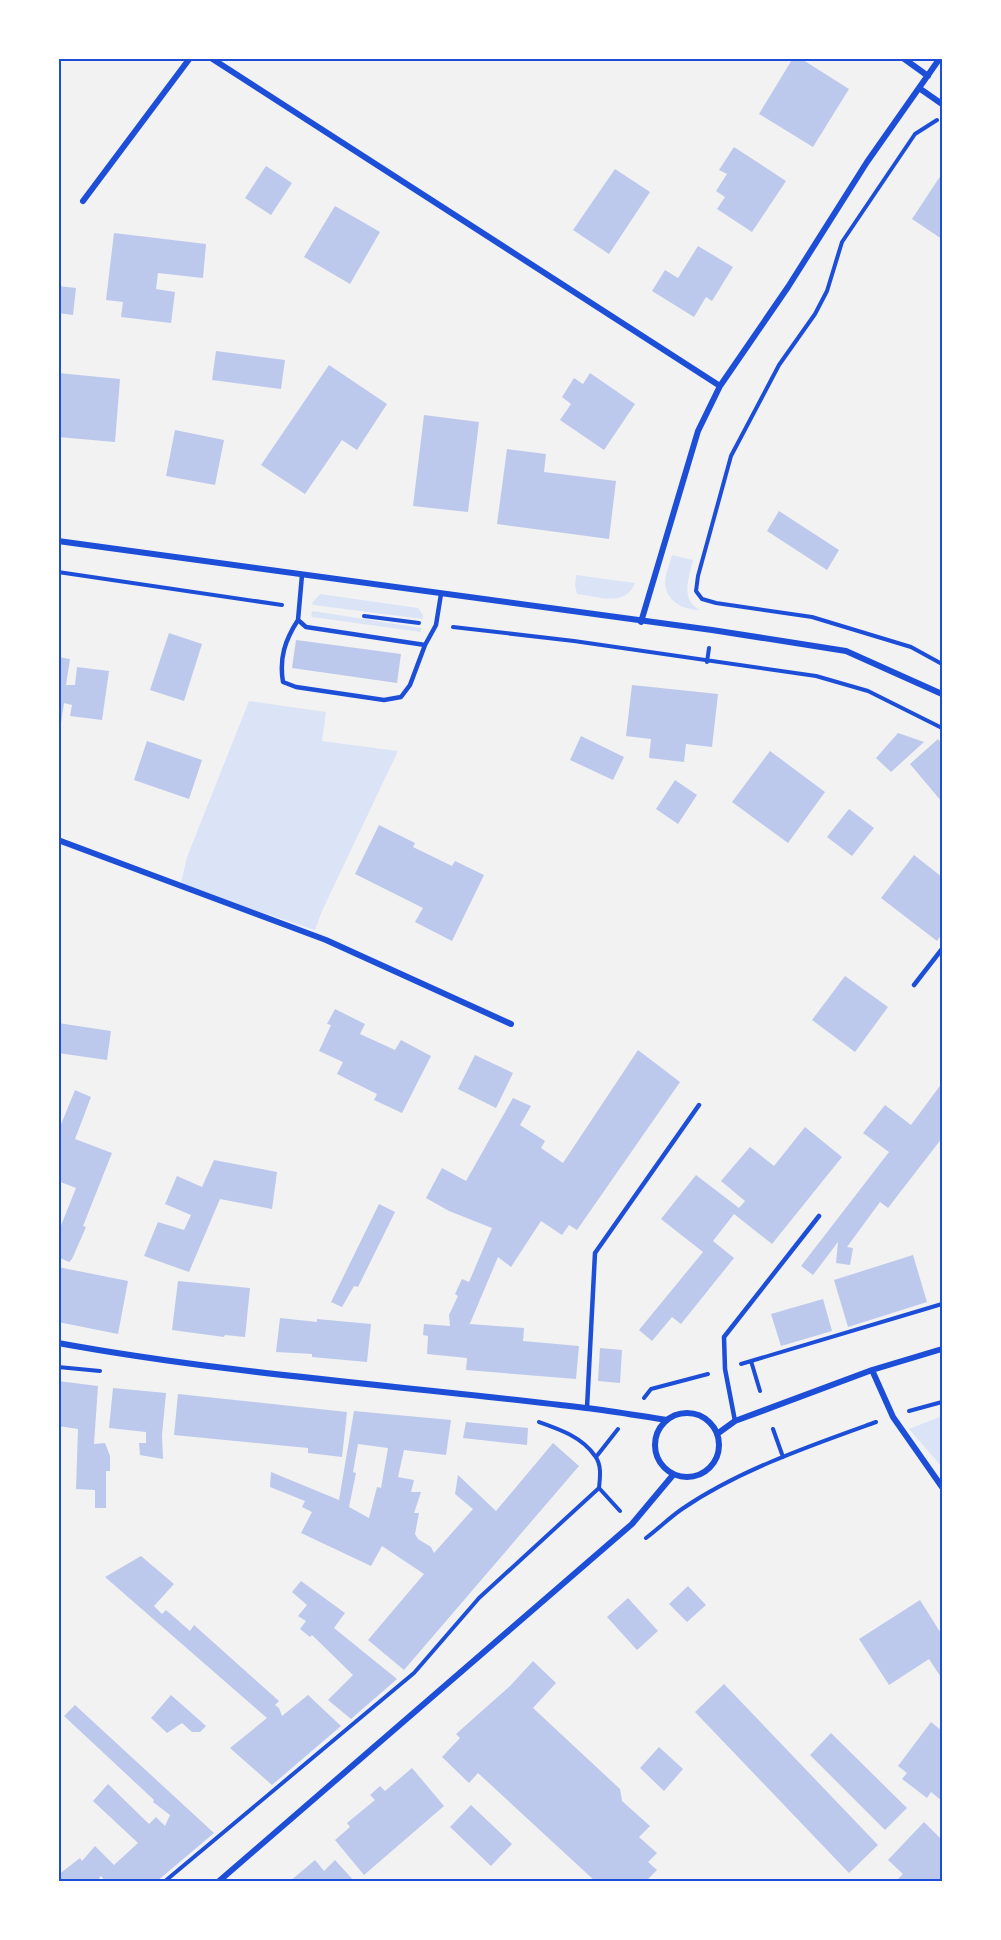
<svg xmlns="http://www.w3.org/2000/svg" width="1001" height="1940" font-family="Lora,serif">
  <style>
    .green { fill: #dbe4f7 }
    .building { fill: #bdc9ec; fill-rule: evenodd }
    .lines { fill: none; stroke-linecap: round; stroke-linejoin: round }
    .path { stroke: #1d4ed8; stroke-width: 4 }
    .service { stroke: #1d4ed8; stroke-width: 4.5 }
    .minor { stroke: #1d4ed8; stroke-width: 6 }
    .neatline { fill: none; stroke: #1d4ed8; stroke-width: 2 }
  </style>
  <rect width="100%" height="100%" fill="#f2f2f2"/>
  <path class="green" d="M672,555l21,5c-4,19 -13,38 6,50 -16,0 -33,-9 -34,-27 0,-9 5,-20 7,-28z
    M576,575l59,8c-9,24 -37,14 -58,11l-2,-8z
    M320,594l98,14 5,7v4l-110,-14 -1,-2z
    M313,611l108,17v4l-109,-15 -1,-3z
    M249,701l77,11 -4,29 76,10 -76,160 -7,19 -90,-30 -44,-17 6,-26z
    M942,1416v51l-33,-38z"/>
  <path class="building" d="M793,58h7l49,31 -36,58 -54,-33z
    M734,147l52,34 -34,51 -35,-23 8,-12 -9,-6 11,-17 -8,-4z
    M266,166l26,17 -21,32 -26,-17z
    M615,169l35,23 -41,62 -36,-24z
    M941,175l1,1v63l-30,-20z
    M335,206l45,26 -30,52 -46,-27z
    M114,233l92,11 -3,34 -45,-5 -2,16 19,3 -4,31 -50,-6 2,-15 -17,-2z
    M698,246l35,21 -21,34 -6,-4 -12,20 -42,-26 13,-21 13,8z
    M58,286l18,2 -3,27 -15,-2z
    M216,351l69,9 -4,29 -69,-9z
    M329,365l58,39 -30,46 -15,-10 -37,54 -44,-29z
    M58,373l62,6 -5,63 -57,-5z
    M590,373l45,31 -31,46 -44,-30 11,-16 -9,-7 12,-19 9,6z
    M424,415l55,7 -11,90 -55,-6z
    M175,430l49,10 -9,45 -49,-9z
    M507,449l39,5 -2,18 72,9 -7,58 -112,-15z
    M779,511l60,39 -12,20 -60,-39z
    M169,633l33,11 -18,57 -34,-11z
    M296,640l105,14 -4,29 -105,-15z
    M58,657l12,2 -4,26h9l2,-18 32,4 -7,49 -32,-4 2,-11 -8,-2 -4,27h-2z
    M632,685l86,9 -6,53 -26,-3 -2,18 -35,-4 2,-19 -25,-3z
    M898,733l26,9 -33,30 -15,-14z
    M581,736l43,21 -11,23 -43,-20z
    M938,739l4,5v58l-32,-38z
    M147,741l55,19 -13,39 -55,-19z
    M770,751l55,41 -37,51 -56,-41z
    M675,780l22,15 -19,29 -22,-15z
    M849,809l25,19 -22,28 -25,-19z
    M379,825l36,18 -2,4 39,19 3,-5 29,14 -32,66 -37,-19 8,-14 -68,-34z
    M914,855l28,22v57l-5,7 -56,-43z
    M845,976l43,31 -33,45 -43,-32z
    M335,1009l30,15 -5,10 35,16 6,-10 30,16 -29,57 -28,-13 3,-6 -40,-20 6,-12 -24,-11 12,-26 -4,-1z
    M58,1023l53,8 -4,29 -49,-7z
    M638,1050l42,32 -103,148 -8,-5 -7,10 -21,-14 -30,46 -13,-10 -27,64 -3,7 2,-4 54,4 -1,13 56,5 -3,33 -110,-9 1,-12 -40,-4 1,-18 -5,-1 1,-11 26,2 -1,-11 9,-19 -3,-2 7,-15 7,3 23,-54 -43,-17 -23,-13 16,-30 24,13 47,-83 18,8 -11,19 25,16 -4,7 22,15z
    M475,1055l38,18 -17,35 -38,-19z
    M942,1083v55l-54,70 -8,-6 -33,45 6,1 -3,17 -14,-2 2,-21 -25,33 -12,-9 88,-114 -26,-19 22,-28 26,20z
    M75,1090l16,7 -16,42 37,14 -29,73 3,1 -14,32 -3,3 -11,-5v-24l18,-45 -18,-7v-49z
    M805,1127l37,30 -70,87 -38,-30 -21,27 21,17 -53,66 -9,-7 -20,24 -13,-11 64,-78 -42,-33 35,-44 43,33 6,-7 -24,-20 29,-34 24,19z
    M214,1160l63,12 -5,37 -52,-10 -31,73 -45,-16 14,-34 26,8 7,-15 -26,-11 12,-28 25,11z
    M379,1204l16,8 -37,75 -4,-1 -12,21 -11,-5z
    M913,1255l14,47 -79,25 -14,-47z
    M58,1267l70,14 -10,53 -60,-12z
    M178,1281l72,7 -5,49 -20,-2 -1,2 -52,-7z
    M823,1299l9,32 -51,15 -10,-32z
    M280,1318l37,4v-3l54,5 -4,38 -55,-5v-3l-36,-2z
    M600,1348l22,2 -2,33 -22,-2z
    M58,1381l40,5 -4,58 11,-1 5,13v15h-4v37h-11v-18l-19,-1 2,-60 -20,-3z
    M113,1388l53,5 -4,42 1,24 -23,-4 -1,-12h7v-11l-37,-4z
    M178,1394l169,18 -5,45 -34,-4v-5l-134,-13z
    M354,1411l97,9 -5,35 -42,-5 -6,27 16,3 -3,12h10l-7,21h5l-4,21 3,5 13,8 3,6 39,-44 -18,-15 3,-19 38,36 57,-68 26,23 -175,204 -36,-30 56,-66 -42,-28 -11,20 -70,-33 11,-21 -10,-5 3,-6 -35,-14 1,-15 68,28zM358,1444l30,4 -7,40 -4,-1 -8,31 -20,-11 7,-34 -3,-1z
    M466,1422l62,6 -1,17 -64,-7z
    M141,1556l33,28 -20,22 8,8 4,-4 24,21 4,-6 85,76 -4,4 4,3 3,8 26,-21 33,31 -69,59 -42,-37 37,-30 -162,-141z
    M301,1581l44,32 -11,15 63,51 -46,40 -23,-19 25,-25 -41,-40 -2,2 -10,-8 6,-8 -8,-5 9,-11 -15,-13z
    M688,1586l18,19 -19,17 -18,-18z
    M628,1598l30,33 -21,19 -30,-33z
    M920,1600l22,35v44l-13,-20 -40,26 -30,-46z
    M533,1661l23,22 -23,25 87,81 2,12 28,25 -11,11 18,16 -9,9 9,8 -12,12h-49l-118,-109 -9,10 -27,-26 18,-19 -4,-4 54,-48z
    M724,1684l154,161 -29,28 -154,-161z
    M171,1695l35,31 -6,6h-8l-10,-9 -15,10 -16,-15z
    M75,1705l139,128 -58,49h-50l-5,-6 -5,6h-38v-7l22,-17 2,3 13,-15 19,19 24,-22 -45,-42 15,-17 41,40 7,-7 9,9 5,-11 -17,-13 1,-2 -90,-84z
    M931,1722l11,9v8l-2,4 2,2v56l-11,-9 -4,6 -25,-19 5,-6 -9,-7z
    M831,1733l76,75 -22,22 -75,-75z
    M659,1747l24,22 -19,22 -24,-23z
    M412,1768l32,38 -80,69 -29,-35 15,-13 -3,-4 28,-23 -5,-5 10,-9 5,5z
    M471,1805l41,39 -21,22 -41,-39z
    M924,1822l18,18v42h-41l-3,-3 5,-5 -15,-14z
    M315,1860l9,11 11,-11 20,22h-66z"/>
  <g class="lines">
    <path class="path" d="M937,120l-22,14 -73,108 -15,49 -12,23 -36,51 -48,91 -33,120 -2,15 6,8 14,4 96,14 99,30 31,17
      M58,572l224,33
      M364,616l55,7
      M453,627l121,14 242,35 52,15 74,37
      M707,662l2,-14
      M751,1361l9,30
      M741,1364l201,-60
      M58,1367l42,4
      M644,1398l7,-9 57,-15
      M909,1411l33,-9
      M773,1429l10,28
      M596,1457l22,-28
      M599,1488l21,23
      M646,1538c12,-9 23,-20 36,-29 57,-39 130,-64 194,-87
      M164,1882l250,-209 65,-75 120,-110c1,-10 3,-23 -4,-32 -13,-19 -36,-27 -56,-34"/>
    <path class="service" d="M302,575l-4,45 8,7 119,18 11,-20 5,-31
      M298,620c-13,20 -19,38 -15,62l13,5 88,13 17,-3 9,-12 15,-40
      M914,985l28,-36
      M587,1408l8,-155 104,-148
      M735,1421l-10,-52 -1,-32 95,-121"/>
    <path class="minor" d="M211,58l509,328
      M903,58l25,18
      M919,88l23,16
      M83,201l107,-143
      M58,541l654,89 134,21 96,43
      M641,622l57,-191 22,-45 68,-99 79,-125 73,-104
      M58,840l268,100 185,84
      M58,1343c175,32 352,43 528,65 27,3 54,8 81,12
      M872,1370l21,47 49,70
      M655 1445a32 32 0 1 1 64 0a32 32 0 1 1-64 0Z
      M717,1434l18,-13 137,-51 70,-21
      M218,1882l414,-358 41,-49"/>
  </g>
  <rect width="1001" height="1940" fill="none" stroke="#ffffff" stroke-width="120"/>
  <rect x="60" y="60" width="881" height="1820" class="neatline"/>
</svg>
